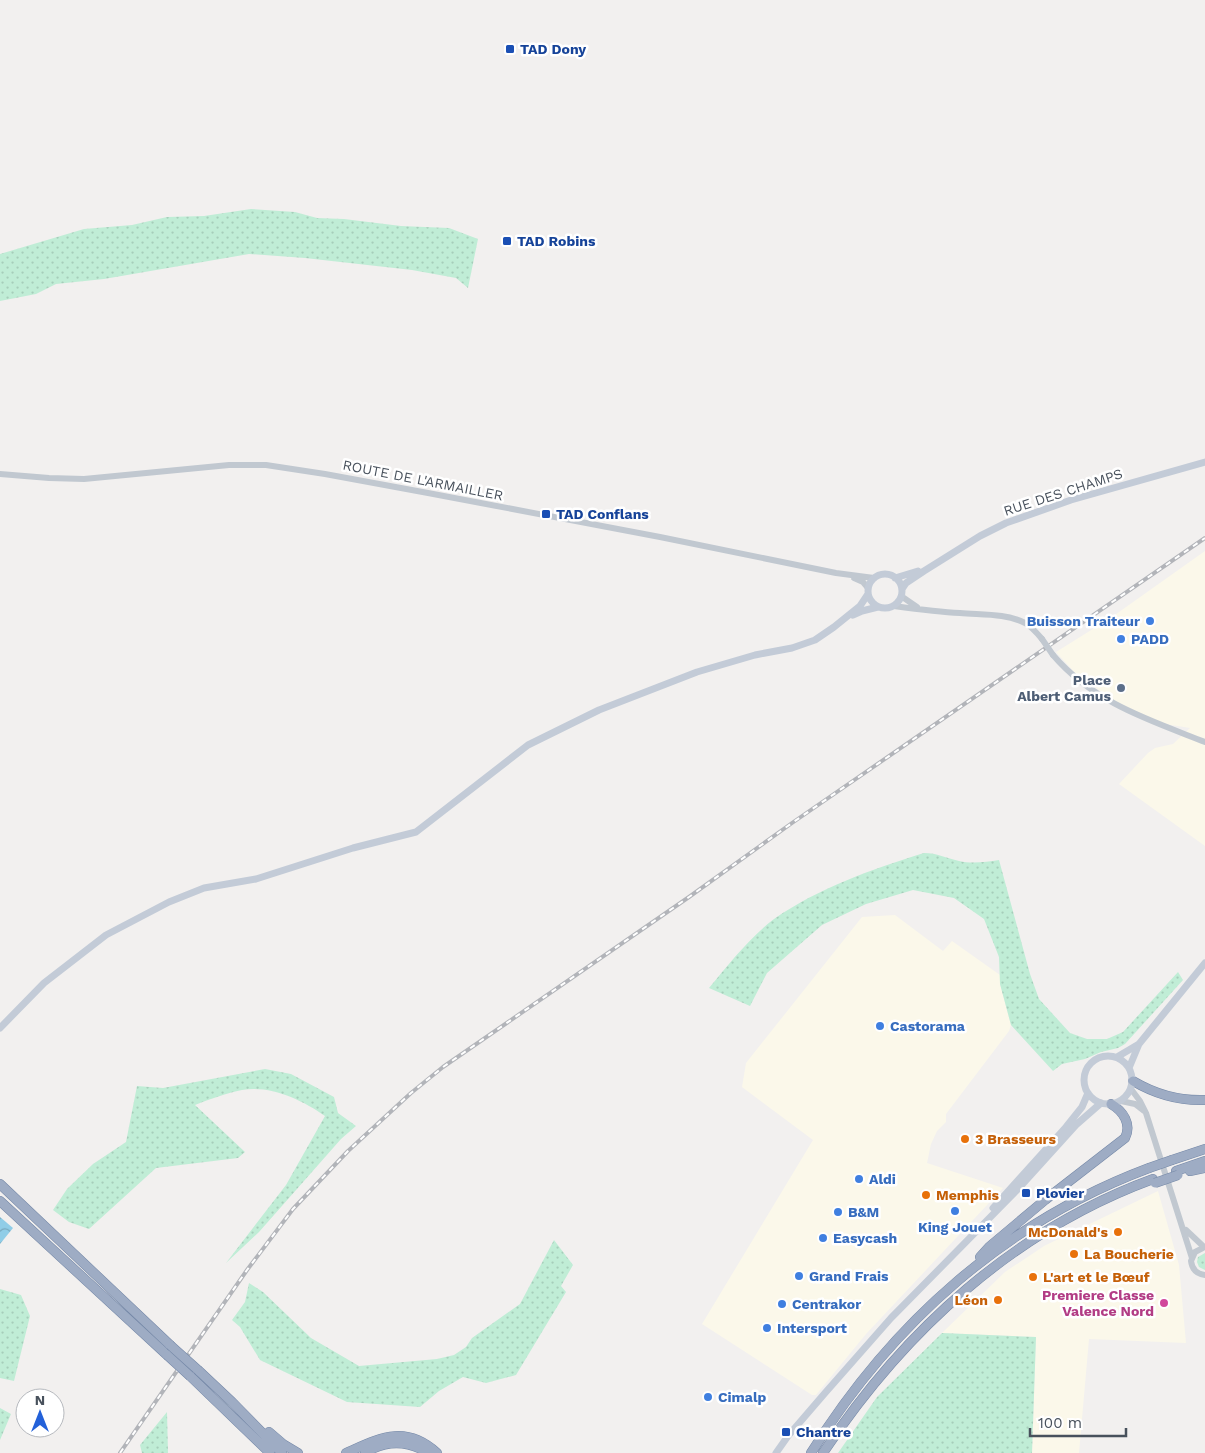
<svg xmlns="http://www.w3.org/2000/svg" width="1205" height="1453" font-family="'Work Sans',sans-serif">
  <style>
    .commercial { fill: #fbf8ea }
    .grass { fill: url(#grass-dots) }
    .water { fill: url(#water-waves) }
    .lines { fill: none; stroke-linecap: round; stroke-linejoin: round }
    .trunk-casing { stroke: #7588a7; stroke-width: 10 }
    .tertiary { stroke: #c1c8d0; stroke-width: 6 }
    .secondary { stroke: #c3cbd7; stroke-width: 7 }
    .trunk { stroke: #9eacc4; stroke-width: 9 }
    .rail-casing { stroke: #b2b4b9; stroke-width: 4 }
    .rail { stroke: #fff; stroke-width: 2; stroke-dasharray: 5.5; stroke-linecap: butt }
    .trunk-bridge-casing { stroke: #7588a7; stroke-width: 10; stroke-linecap: butt }
    .tertiary-bridge { stroke: #c1c8d0; stroke-width: 6 }
    .trunk-bridge { stroke: #9eacc4; stroke-width: 9 }
    .transit-dot { fill: #1a4fb4; stroke: #fff; stroke-width: 2 }
    .shop-dot { fill: #3f7fe0; stroke: #fff; stroke-width: 2 }
    .service-dot { fill: #5c6f8a; stroke: #fff; stroke-width: 2 }
    .food-dot { fill: #e8710a; stroke: #fff; stroke-width: 2 }
    .hotel-dot { fill: #d1479c; stroke: #fff; stroke-width: 2 }
    .labels { text-anchor: middle; dominant-baseline: central; stroke-width: 5; stroke-linejoin: round; paint-order: stroke }
    .transit-label { font-size: 14px; font-weight: bold; fill: #164399; stroke: #fff; text-anchor: start }
    .street-label { font-size: 14px; fill: #48515c; stroke: #fff }
    .shop-label { font-size: 14px; font-weight: bold; fill: #366cbe; stroke: #fff; text-anchor: start }
    .service-label { font-size: 14px; font-weight: bold; fill: #4e5e75; stroke: #fff; text-anchor: end }
    .food-label { font-size: 14px; font-weight: bold; fill: #c56008; stroke: #fff; text-anchor: start }
    .hotel-label { font-size: 14px; font-weight: bold; fill: #b23c85; stroke: #fff; text-anchor: end }
  </style>
  <defs>
    <pattern id="grass-dots" width="8" height="8" patternUnits="userSpaceOnUse" patternTransform="scale(1.25)"><rect width="8" height="8" fill="#c0edd6"/><path d="M2 2h.1M6 6h.1" fill="none" stroke="#a6cdba" stroke-width="1.8" stroke-linecap="round"/></pattern>
    <pattern id="water-waves" width="16" height="10" patternUnits="userSpaceOnUse" patternTransform="scale(1.25)"><rect width="16" height="10" fill="#90cde7"/><path d="M0 5q4-4 8 0t8 0" fill="none" stroke="#78a9be"/></pattern>
  </defs>
  <rect width="100%" height="100%" fill="#f2f0ef"/>
  <path class="commercial" d="M1205,551v295l-86,-62 29,-31 7,-5 18,-4 17,-16 -25,-4 -44,-19 -44,-30 -21,-23 56,-35z
    M895,915l48,36 9,-10 48,34v9l11,41 -2,6 -63,83v8l-9,9 -6,13 -4,19 76,25 -137,146 -50,61h-4l-110,-71 111,-184 -71,-53 4,-24 116,-146z
    M1158,1191l21,74 7,78 -97,-4 -10,114h-47l4,-116 -94,-4 63,-61 39,-26z"/>
  <path class="grass" d="M251,209l44,3 22,6 27,1 57,7 48,2 29,11 -10,49 -12,-10 -44,-8 -107,-12 -56,-4 -145,25 -48,5 -20,10 -36,7v-47l84,-25 48,-4 35,-8 37,-1z
    M924,853c13,0 22,5 35,8 13,3 27,1 40,-1l31,114 9,25 31,34 17,6h20l16,-7 55,-60 5,8 -58,64 -7,4 -17,4 -16,7 -23,5 -9,7 -42,-46 -11,-41 -1,-27 -15,-38 -30,-21 -41,-8 -47,14 -44,21 -55,48 -17,33 -41,-18c20,-24 40,-50 65,-69 45,-31 98,-50 150,-66z
    M265,1069l26,5 43,23 4,16 18,13 -15,13 -82,93 -33,31 60,-78 39,-69c-23,-16 -54,-31 -83,-26 -15,3 -32,9 -47,15l50,47 -7,6 -82,10 -67,61 -20,-7 -16,-12 14,-21 26,-25 33,-22 11,-56 26,2z
    M554,1240l19,25 -12,21 5,6 -50,83 -30,8 -23,-6 -24,14 -19,16 -73,-5 -87,-42 -20,-33 -8,-7 13,-18 4,-19 14,9 48,46 48,28 78,-7 17,-4 12,-8 6,-9 48,-34z
    M1205,1253v17l-6,-3 -2,-5 1,-5z
    M0,1289l21,6 9,21 -16,65 -14,-3z
    M942,1333l94,4 -4,116h-194l39,-56z
    M0,1408l11,6 -11,26z
    M167,1412l1,41h-26l-2,-8z"/>
  <path class="water" d="M0,1217l13,11 -13,16z"/>
  <g class="lines">
    <defs>
      <path id="trunk" d="M1133,1081c22,13 46,20 72,19
        M1172,1160l33,-11
        M1176,1171l29,-10
        M1190,1171l15,-3
        M0,1184l170,161
        M0,1201l167,154
        M980,1257l9,-10 56,-47 80,-62c7,-14 -2,-27 -14,-34
        M199,1371l33,31 50,51
        M190,1376l80,77
        M269,1432l14,12 15,9
        M346,1453c34,-15 59,-29 91,0
        M365,1453c20,-13 43,-13 63,0
        M811,1453c81,-130 194,-231 338,-285
        M823,1453c81,-122 191,-223 330,-274"/>
    </defs>
    <use href="#trunk" class="trunk-casing"/>
    <path class="tertiary" d="M0,474l49,4 35,1 145,-14h37l59,9 103,19 232,44 176,36 38,5
      M854,578l9,4 5,6
      M901,596l16,11
      M894,606c22,3 44,6 66,7 20,2 46,0 65,10 7,4 12,10 17,16
      M1053,655c41,48 96,65 152,87
      M1131,1089l9,12 6,12 46,145
      M1121,1101l14,3 9,7
      M1186,1230l18,17
      M1205,1247l-10,5 -4,9c1,8 6,13 14,14"/>
    <path class="secondary" d="M868 591a17 17 0 1 1 34 0a17 17 0 1 1-34 0Z
      M895,578l23,-7
      M902,589l4,-6 18,-12 56,-35 26,-13 65,-23 134,-38
      M853,615l9,-4 16,-4
      M0,1028l44,-45 62,-48 63,-33 35,-14 52,-9 97,-31 63,-16 112,-87 71,-35 98,-38 58,-17 37,-7 23,-8 19,-13 26,-21 8,-12
      M1084 1080a24 24 0 1 1 48 0a24 24 0 1 1-48 0Z
      M1117,1057l22,-13 66,-81
      M1129,1068l10,-24
      M993,1208l73,-81 16,-20 6,-14
      M776,1453l12,-17 37,-43 66,-75 129,-131 57,-63 24,-21"/>
    <use href="#trunk" class="trunk"/>
    <defs>
      <path id="rail" d="M120,1453l127,-183 46,-61 55,-58 63,-58 32,-26 246,-170 103,-74 413,-285"/>
    </defs>
    <use href="#rail" class="rail-casing"/>
    <use href="#rail" class="rail"/>
    <defs>
      <path id="trunk-bridge" d="M1149,1168l23,-8
        M1155,1183l23,-8
        M170,1345l29,26
        M167,1355l23,21"/>
    </defs>
    <use href="#trunk-bridge" class="trunk-bridge-casing"/>
    <path class="tertiary-bridge" d="M1042,639l11,16"/>
    <use href="#trunk-bridge" class="trunk-bridge"/>
  </g>
  <g class="transit-dot">
    <rect x="505" y="44" width="10" height="10" rx="2.5"/>
    <rect x="502" y="236" width="10" height="10" rx="2.5"/>
    <rect x="541" y="509" width="10" height="10" rx="2.5"/>
    <rect x="1021" y="1188" width="10" height="10" rx="2.5"/>
    <rect x="781" y="1427" width="10" height="10" rx="2.5"/>
  </g>
  <g class="shop-dot">
    <circle cx="1150" cy="621" r="5"/>
    <circle cx="1121" cy="639" r="5"/>
    <circle cx="880" cy="1026" r="5"/>
    <circle cx="859" cy="1179" r="5"/>
    <circle cx="955" cy="1211" r="5"/>
    <circle cx="838" cy="1212" r="5"/>
    <circle cx="823" cy="1238" r="5"/>
    <circle cx="799" cy="1276" r="5"/>
    <circle cx="782" cy="1304" r="5"/>
    <circle cx="767" cy="1328" r="5"/>
    <circle cx="708" cy="1397" r="5"/>
  </g>
  <circle class="service-dot" cx="1121" cy="688" r="5"/>
  <g class="food-dot">
    <circle cx="965" cy="1139" r="5"/>
    <circle cx="926" cy="1195" r="5"/>
    <circle cx="1118" cy="1232" r="5"/>
    <circle cx="1074" cy="1254" r="5"/>
    <circle cx="1033" cy="1277" r="5"/>
    <circle cx="998" cy="1300" r="5"/>
  </g>
  <circle class="hotel-dot" cx="1164" cy="1303" r="5"/>
  <g class="labels">
    <g class="transit-label">
      <text x="520" y="49">TAD Dony</text>
      <text x="517" y="241">TAD Robins</text>
      <text x="556" y="514">TAD Conflans</text>
      <text x="1036" y="1193">Plovier</text>
      <text x="796" y="1432">Chantre</text>
    </g>
    <g class="street-label">
      <text transform="translate(423 480) rotate(11)">ROUTE DE L'ARMAILLER</text>
      <text transform="translate(1063 492) rotate(-18)">RUE DES CHAMPS</text>
    </g>
    <g class="shop-label">
      <text x="1140" y="621" text-anchor="end">Buisson Traiteur</text>
      <text x="1131" y="639">PADD</text>
      <text x="890" y="1026">Castorama</text>
      <text x="869" y="1179">Aldi</text>
      <text x="848" y="1212">B&amp;M</text>
      <text x="955" y="1227" text-anchor="middle">King Jouet</text>
      <text x="833" y="1238">Easycash</text>
      <text x="809" y="1276">Grand Frais</text>
      <text x="792" y="1304">Centrakor</text>
      <text x="777" y="1328">Intersport</text>
      <text x="718" y="1397">Cimalp</text>
    </g>
    <g class="service-label">
      <text x="1111" y="680">Place<tspan x="1111" dy="16">Albert Camus</tspan></text>
    </g>
    <g class="food-label">
      <text x="975" y="1139">3 Brasseurs</text>
      <text x="936" y="1195">Memphis</text>
      <text x="1108" y="1232" text-anchor="end">McDonald's</text>
      <text x="1084" y="1254">La Boucherie</text>
      <text x="1043" y="1277">L'art et le Bœuf</text>
      <text x="988" y="1300" text-anchor="end">Léon</text>
    </g>
    <g class="hotel-label">
      <text x="1154" y="1295">Premiere Classe<tspan x="1154" dy="16">Valence Nord</tspan></text>
    </g>
  </g>
  <g transform="translate(40 1413)"><circle r="24" fill="#ffffff" stroke="#b6b9be"/>
  <path d="M0-4L9 19L0 12L-9 19Z" fill="#2361d9"/>
  <text y="-8" font-size="14" font-weight="bold" text-anchor="middle" fill="#48515c">N</text>
  </g>
  <path d="M1030 1428v8h96v-8" fill="none" stroke="#48515c" stroke-width="2.5"/>
  <text x="1038" y="1428" font-size="15" fill="#48515c" stroke="#ffffff" stroke-width="4" paint-order="stroke">100 m</text>
</svg>
